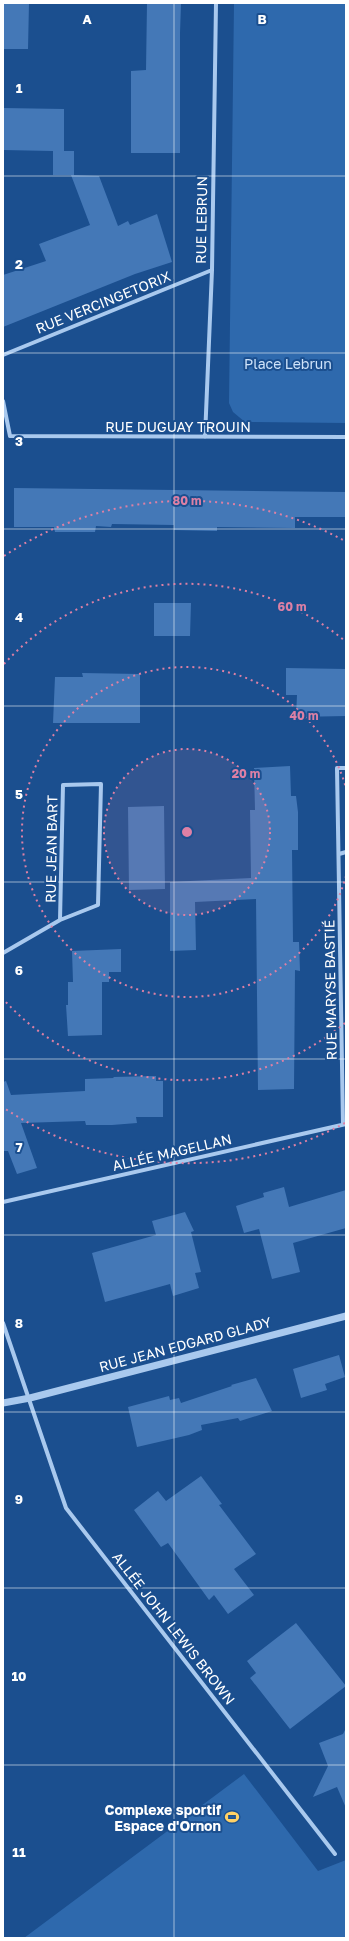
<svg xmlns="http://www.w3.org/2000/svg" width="349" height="1941" font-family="'Golos Text',sans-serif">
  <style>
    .green { fill: #2e69ad }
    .building { fill: #4478b7 }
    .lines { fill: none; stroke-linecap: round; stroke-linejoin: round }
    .minor { stroke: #a9c9ee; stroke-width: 4 }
    .tertiary { stroke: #a9c9ee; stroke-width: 7 }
    .grid { fill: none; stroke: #fff; stroke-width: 1; stroke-opacity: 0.55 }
    .ring { fill: none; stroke: #dd80a5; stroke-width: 2; stroke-dasharray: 2 4 }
    .labels { text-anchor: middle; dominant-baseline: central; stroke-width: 4; stroke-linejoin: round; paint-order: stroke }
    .street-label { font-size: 14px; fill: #fff; stroke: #1b4f8f }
    .park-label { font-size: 14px; fill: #cfe3fa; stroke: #1b4f8f }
    .poi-label { font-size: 14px; font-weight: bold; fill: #fff; stroke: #1b4f8f; text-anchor: end }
    .grid-label { font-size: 13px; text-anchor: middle; font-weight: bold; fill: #fff; stroke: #1b4f8f; stroke-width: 4; stroke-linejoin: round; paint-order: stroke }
    .centre { fill: #dd80a5; stroke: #1b4f8f; stroke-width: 2 }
    .ring-label { font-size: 12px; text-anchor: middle; font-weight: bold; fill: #dd80a5; stroke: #1b4f8f; stroke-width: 4; stroke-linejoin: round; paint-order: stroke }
  </style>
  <rect width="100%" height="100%" fill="#1b4f8f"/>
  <path class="green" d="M234,3h112v420l-101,-1 -12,-10 -4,-9z
    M244,1774l74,97 28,-11v78h-322z"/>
  <path class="building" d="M3,3h26l-1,46h-25z
    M147,3h34l-1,30v120h-49v-82l15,-1z
    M3,108l61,1v42h10v24h-21v-24l-50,-1z
    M71,175l28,1 19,50 10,-5 2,4 27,-11 15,48 -37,12 -132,53v-52l43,-14 -7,-17 51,-19z
    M14,488l332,4v25h-51v11l-78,-1v4l-43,-1v-5l-62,-1 -1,3 -15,-1 -1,6h-40l-1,-5h-40z
    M154,603h37l-1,33h-36z
    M286,668l60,1v47l-50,1 1,-22h-11z
    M82,673l58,1v49h-87l2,-46h28z
    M290,766l1,30h5l2,16v38h-6l1,92h6l1,29 -5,-1 -1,119 -36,1 -2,-191 -61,3 1,48 -26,1v-69l81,-4 -1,-68h5l-1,-42z
    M164,806l1,83 -36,1 -1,-83z
    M121,949v23h-12v10h-7v53l-34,1 -2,-31h2v-23h5l-1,-31z
    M156,1076v5h7v36h-27l1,6 -25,2h-26l-1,-4 -64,2 16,45 -20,6 -9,-23h-5v-69l3,-1 5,14 74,-4v-12l29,-1 -1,-1z
    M284,1187l5,20 57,-17v38l-53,15 7,29 -28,7 -13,-50 -15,4 -8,-27 28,-9 -1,-4z
    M185,1212l9,19 -3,1 10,40 -6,1 4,15 -26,8 -3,-12 -65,18 -13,-49 64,-18 -4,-14z
    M339,1355l6,22 -20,7 2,6 -26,8 -8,-29z
    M256,1378l16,33 -32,10 -2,-3 -37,7 1,5 -13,5 -52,12 -9,-40 41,-11 1,4 9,-2 2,5 51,-17 -1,-1z
    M201,1476l21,28 -3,1 37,49 -22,15 20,26 -26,19 -14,-19 -5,5 -41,-57 -7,4 -27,-37 24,-19 8,10z
    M296,1623l50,63 -56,43 -40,-51 6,-5 -9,-12z
    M346,1728v80l-9,-21 -24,10 15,-31 -9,-23 24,-9z"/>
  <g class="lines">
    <path class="minor" d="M3,355l209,-85
      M3,401l7,35 336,1
      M205,437l7,-167 4,-267
      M339,854l7,-2
      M3,953l57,-33 38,-15 3,-121 -38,1 -3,135
      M343,1124l-6,-356h9
      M3,1202l343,-78
      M3,1323l63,185 269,346"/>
    <path class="tertiary" d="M3,1403l27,-5 316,-82"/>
  </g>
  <path class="grid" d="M174,3v1935M3,176h343M3,353h343M3,529h343M3,706h343M3,882h343M3,1059h343M3,1235h343M3,1412h343M3,1588h343M3,1765h343"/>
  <circle cx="187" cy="832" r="83" fill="#dd80a5" fill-opacity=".12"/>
  <g class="ring">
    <circle cx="187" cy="832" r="83"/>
    <path d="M346 876A165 165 0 1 1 346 788"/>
    <path d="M345 1023A248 248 0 0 1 4 1000M4 664A248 248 0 0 1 345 641"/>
    <path d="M345 1123A331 331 0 0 1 4 1108M4 556A331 331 0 0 1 345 541"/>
  </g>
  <defs>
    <symbol id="stadium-bare" viewBox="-9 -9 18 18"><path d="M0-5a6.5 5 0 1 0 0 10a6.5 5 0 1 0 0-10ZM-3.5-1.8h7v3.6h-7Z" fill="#ffd166" stroke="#1b4f8f" stroke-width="2.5" paint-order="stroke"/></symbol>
  </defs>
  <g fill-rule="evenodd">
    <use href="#stadium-bare" x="222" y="1807" width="20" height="20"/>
  </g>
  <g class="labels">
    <g class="street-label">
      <text transform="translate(201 220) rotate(-89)">RUE LEBRUN</text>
      <text transform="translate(103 302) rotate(-22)">RUE VERCINGETORIX</text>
      <text x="178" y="426">RUE DUGUAY TROUIN</text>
      <text transform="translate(51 849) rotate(-89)">RUE JEAN BART</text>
      <text transform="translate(330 990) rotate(-91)">RUE MARYSE BASTIÉ</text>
      <text transform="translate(172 1152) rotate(-13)">ALLÉE MAGELLAN</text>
      <text transform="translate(185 1344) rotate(-15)">RUE JEAN EDGARD GLADY</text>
      <text transform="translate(174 1628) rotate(52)">ALLÉE JOHN LEWIS BROWN</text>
    </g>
    <g class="park-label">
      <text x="288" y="363">Place Lebrun</text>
    </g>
    <g class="poi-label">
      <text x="221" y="1809">Complexe sportif<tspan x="221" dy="16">Espace d'Ornon</tspan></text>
    </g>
  </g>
  <g class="grid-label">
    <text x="87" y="24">A</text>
    <text x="262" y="24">B</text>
    <text x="19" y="93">1</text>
    <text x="19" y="269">2</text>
    <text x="19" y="446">3</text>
    <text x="19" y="622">4</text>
    <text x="19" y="799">5</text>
    <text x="19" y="975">6</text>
    <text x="19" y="1152">7</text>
    <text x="19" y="1328">8</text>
    <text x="19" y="1504">9</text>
    <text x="19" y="1681">10</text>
    <text x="19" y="1857">11</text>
  </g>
  <circle cx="187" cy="832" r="6" class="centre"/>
  <g class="ring-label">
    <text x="187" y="505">80 m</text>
    <text x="292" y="611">60 m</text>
    <text x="304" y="720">40 m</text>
    <text x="246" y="778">20 m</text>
  </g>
  <rect width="349" height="1941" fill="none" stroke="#ffffff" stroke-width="8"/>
</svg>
